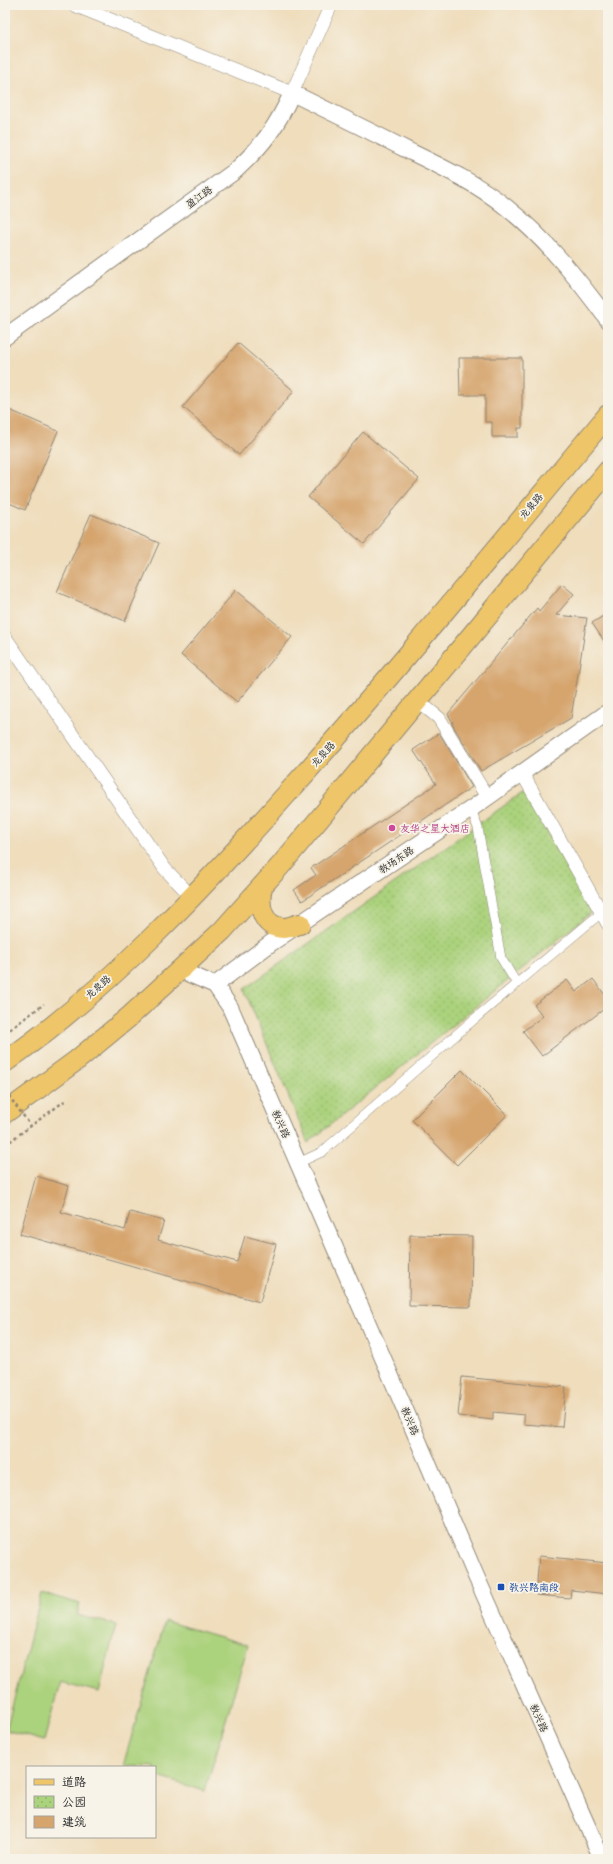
<svg xmlns="http://www.w3.org/2000/svg" width="613" height="1864" font-family="'Shantell Sans','LXGW WenKai TC',sans-serif">
  <style>
    .grass { fill: #abd27d; stroke: #6b7e54 }
    .park { fill: url(#park-dots); stroke: #6b7e54 }
    .building { fill: #d6a56e }
    .lines { fill: none; stroke-linecap: round; stroke-linejoin: round }
    .pedestrian-casing { stroke: #8d8474; stroke-width: 10 }
    .minor-casing { stroke: #8d8474; stroke-width: 14 }
    .tertiary-casing { stroke: #8d8474; stroke-width: 18 }
    .primary-casing { stroke: #8d8474; stroke-width: 22 }
    .path { stroke: #8d8474; stroke-width: 2.5; stroke-dasharray: 3 3; stroke-linecap: butt }
    .pedestrian { stroke: #fff; stroke-width: 9 }
    .minor { stroke: #fff; stroke-width: 13 }
    .tertiary { stroke: #fff; stroke-width: 16 }
    .primary { stroke: #eec569; stroke-width: 20 }
    .path-bridge { stroke: #8d8474; stroke-width: 2.5; stroke-dasharray: 3 3; stroke-linecap: butt }
    .hotel-dot { fill: #d1479c; stroke: #f7f3e8; stroke-width: 1.5 }
    .transit-dot { fill: #1a4fb4; stroke: #f7f3e8; stroke-width: 1.5 }
    .labels { text-anchor: middle; dominant-baseline: central; stroke-width: 3.5; stroke-linejoin: round; paint-order: stroke }
    .street-label { font-size: 10px; fill: #2b2b2b; stroke: #f7f3e8 }
    .hotel-label { font-size: 10px; fill: #b23c85; stroke: #f7f3e8; text-anchor: start }
    .transit-label { font-size: 10px; fill: #164399; stroke: #f7f3e8; text-anchor: start }
  </style>
  <defs>
    <pattern id="park-dots" width="8" height="8" patternUnits="userSpaceOnUse"><rect width="8" height="8" fill="#abd27d"/><path d="M2 2h.1M6 6h.1" fill="none" stroke="#93b46c" stroke-width="1.8" stroke-linecap="round"/></pattern>
  </defs>
  <rect width="100%" height="100%" fill="#f7f3e8"/>
  <filter id="ink" filterUnits="userSpaceOnUse"><feTurbulence type="fractalNoise" baseFrequency=".025" numOctaves="2"/><feDisplacementMap in="SourceGraphic" scale="8" xChannelSelector="R" yChannelSelector="G"/><feConvolveMatrix kernelMatrix="1 2 1 2 8 2 1 2 1" color-interpolation-filters="sRGB"/></filter>
  <filter id="wash" filterUnits="userSpaceOnUse"><feTurbulence type="fractalNoise" baseFrequency=".012" numOctaves="4" result="noise"/><feDisplacementMap in="SourceGraphic" scale="16" xChannelSelector="R" yChannelSelector="G"/><feGaussianBlur stdDeviation="0.9" result="paint"/><feColorMatrix in="noise" values="0 0 0 0 0 0 0 0 0 0 0 0 0 0 0 0 0 1.4 0 .05"/><feComposite in="paint" operator="in"/></filter>
  <g filter="url(#wash)">
    <rect width="100%" height="100%" fill="#efddbc"/>
    <path class="grass" d="M42,1593l38,11 -3,11 39,10 -17,67 -39,-10 -16,59 -38,-11z
      M165,1621l83,24 -43,146 -50,-15v-9l-32,-1z"/>
    <path class="park" d="M525,791l67,121 -284,231 -64,-154z"/>
    <g id="blocks">
      <path class="building" d="M238,343l56,48 -55,64 -56,-48z
        M459,358h63v70h-4v9h-26v-15h-7v-27h-25z
        M5,408l53,23 -33,79 -20,-9z
        M363,432l56,47 -55,65 -56,-47z
        M91,514l68,29 -34,78 -68,-29z
        M562,584l12,10 -18,21 31,3 -16,100 -90,53 -29,-47 1,-1 -5,-9 89,-106 2,3z
        M236,590l56,47 -55,65 -56,-47z
        M608,613v34l-16,-24z
        M439,733l33,54 -170,114 -8,-11 22,-15 -5,-7 125,-84 -23,-34z
        M593,979l15,20v7l-66,50 -19,-25 20,-15 -9,-11 33,-25 9,12z
        M462,1070l45,45 -50,50 -45,-45z
        M36,1176l33,10 -8,26 64,18 5,-18 34,9 -6,19 79,22 8,-26 31,8 -16,58 -240,-68z
        M410,1235l62,1 -1,71 -62,-1z
        M462,1377l104,10 -4,40 -38,-3v-9l-31,-3v8l-35,-4z
        M539,1556l69,7v31l-37,-4 -1,8 -34,-3z"/>
    </g>
  </g>
  <g filter="url(#ink)">
    <use href="#blocks" fill-opacity="0" stroke="#8d8474" stroke-width="1"/>
    <g class="lines">
      <defs>
        <path id="pedestrian" d="M471,809l7,19 23,130 16,26
          M298,1163l24,-11 150,-131 129,-108"/>
        <path id="minor" d="M74,5l218,88 39,-88
          M5,637l160,232 28,29
          M418,701l21,17 48,79
          M522,773l86,151"/>
        <path id="tertiary" d="M5,337l230,-166c28,-26 41,-43 57,-78 39,19 78,38 117,58 33,16 69,33 97,56 40,32 72,72 102,113
          M180,970l35,15
          M215,985l15,22 156,358 89,209 127,285
          M215,985l56,-42 200,-134 137,-97"/>
        <path id="primary" d="M262,887c-4,17 -1,40 22,41 5,0 11,-3 16,-4
          M5,1062c106,-75 195,-171 280,-266 111,-124 216,-253 323,-381
          M5,1113l72,-53 52,-43 93,-86 59,-66 327,-394"/>
      </defs>
      <use href="#pedestrian" class="pedestrian-casing"/>
      <use href="#minor" class="minor-casing"/>
      <use href="#tertiary" class="tertiary-casing"/>
      <use href="#primary" class="primary-casing"/>
      <path class="path" d="M5,1033l39,-29
        M5,1145l61,-45"/>
      <use href="#pedestrian" class="pedestrian"/>
      <use href="#minor" class="minor"/>
      <use href="#tertiary" class="tertiary"/>
      <use href="#primary" class="primary"/>
      <path class="path-bridge" d="M5,1091l26,35"/>
    </g>
  </g>
  <circle class="hotel-dot" cx="392" cy="828" r="4"/>
  <rect class="transit-dot" x="497" y="1583" width="8" height="8" rx="2"/>
  <g class="labels">
    <g class="street-label">
      <text transform="translate(199 197) rotate(-36)">盈江路</text>
      <text transform="translate(531 506) rotate(-50)">龙泉路</text>
      <text transform="translate(323 754) rotate(-48)">龙泉路</text>
      <text transform="translate(396 860) rotate(-34)">教场东路</text>
      <text transform="translate(98 987) rotate(-41)">龙泉路</text>
      <text transform="translate(281 1124) rotate(66)">教兴路</text>
      <text transform="translate(410 1421) rotate(67)">教兴路</text>
      <text transform="translate(539 1718) rotate(66)">教兴路</text>
    </g>
    <g class="hotel-label">
      <text x="400" y="828">友华之星大酒店</text>
    </g>
    <g class="transit-label">
      <text x="509" y="1587">教兴路南段</text>
    </g>
  </g>
  <rect width="613" height="1864" fill="none" stroke="#f7f3e8" stroke-width="20"/>
  <rect x="26" y="1766" width="130" height="72" fill="#f7f3e8" stroke="#a5a39c"/>
  <rect x="34" y="1779" width="20" height="6" fill="#eec569" stroke="#a5a39c"/>
  <text x="62" y="1786" font-size="12" fill="#2b2b2b">道路</text>
  <rect x="34" y="1796" width="20" height="12" fill="url(#park-dots)" stroke="#a5a39c"/>
  <text x="62" y="1806" font-size="12" fill="#2b2b2b">公园</text>
  <rect x="34" y="1816" width="20" height="12" fill="#d6a56e" stroke="#a5a39c"/>
  <text x="62" y="1826" font-size="12" fill="#2b2b2b">建筑</text>
</svg>
